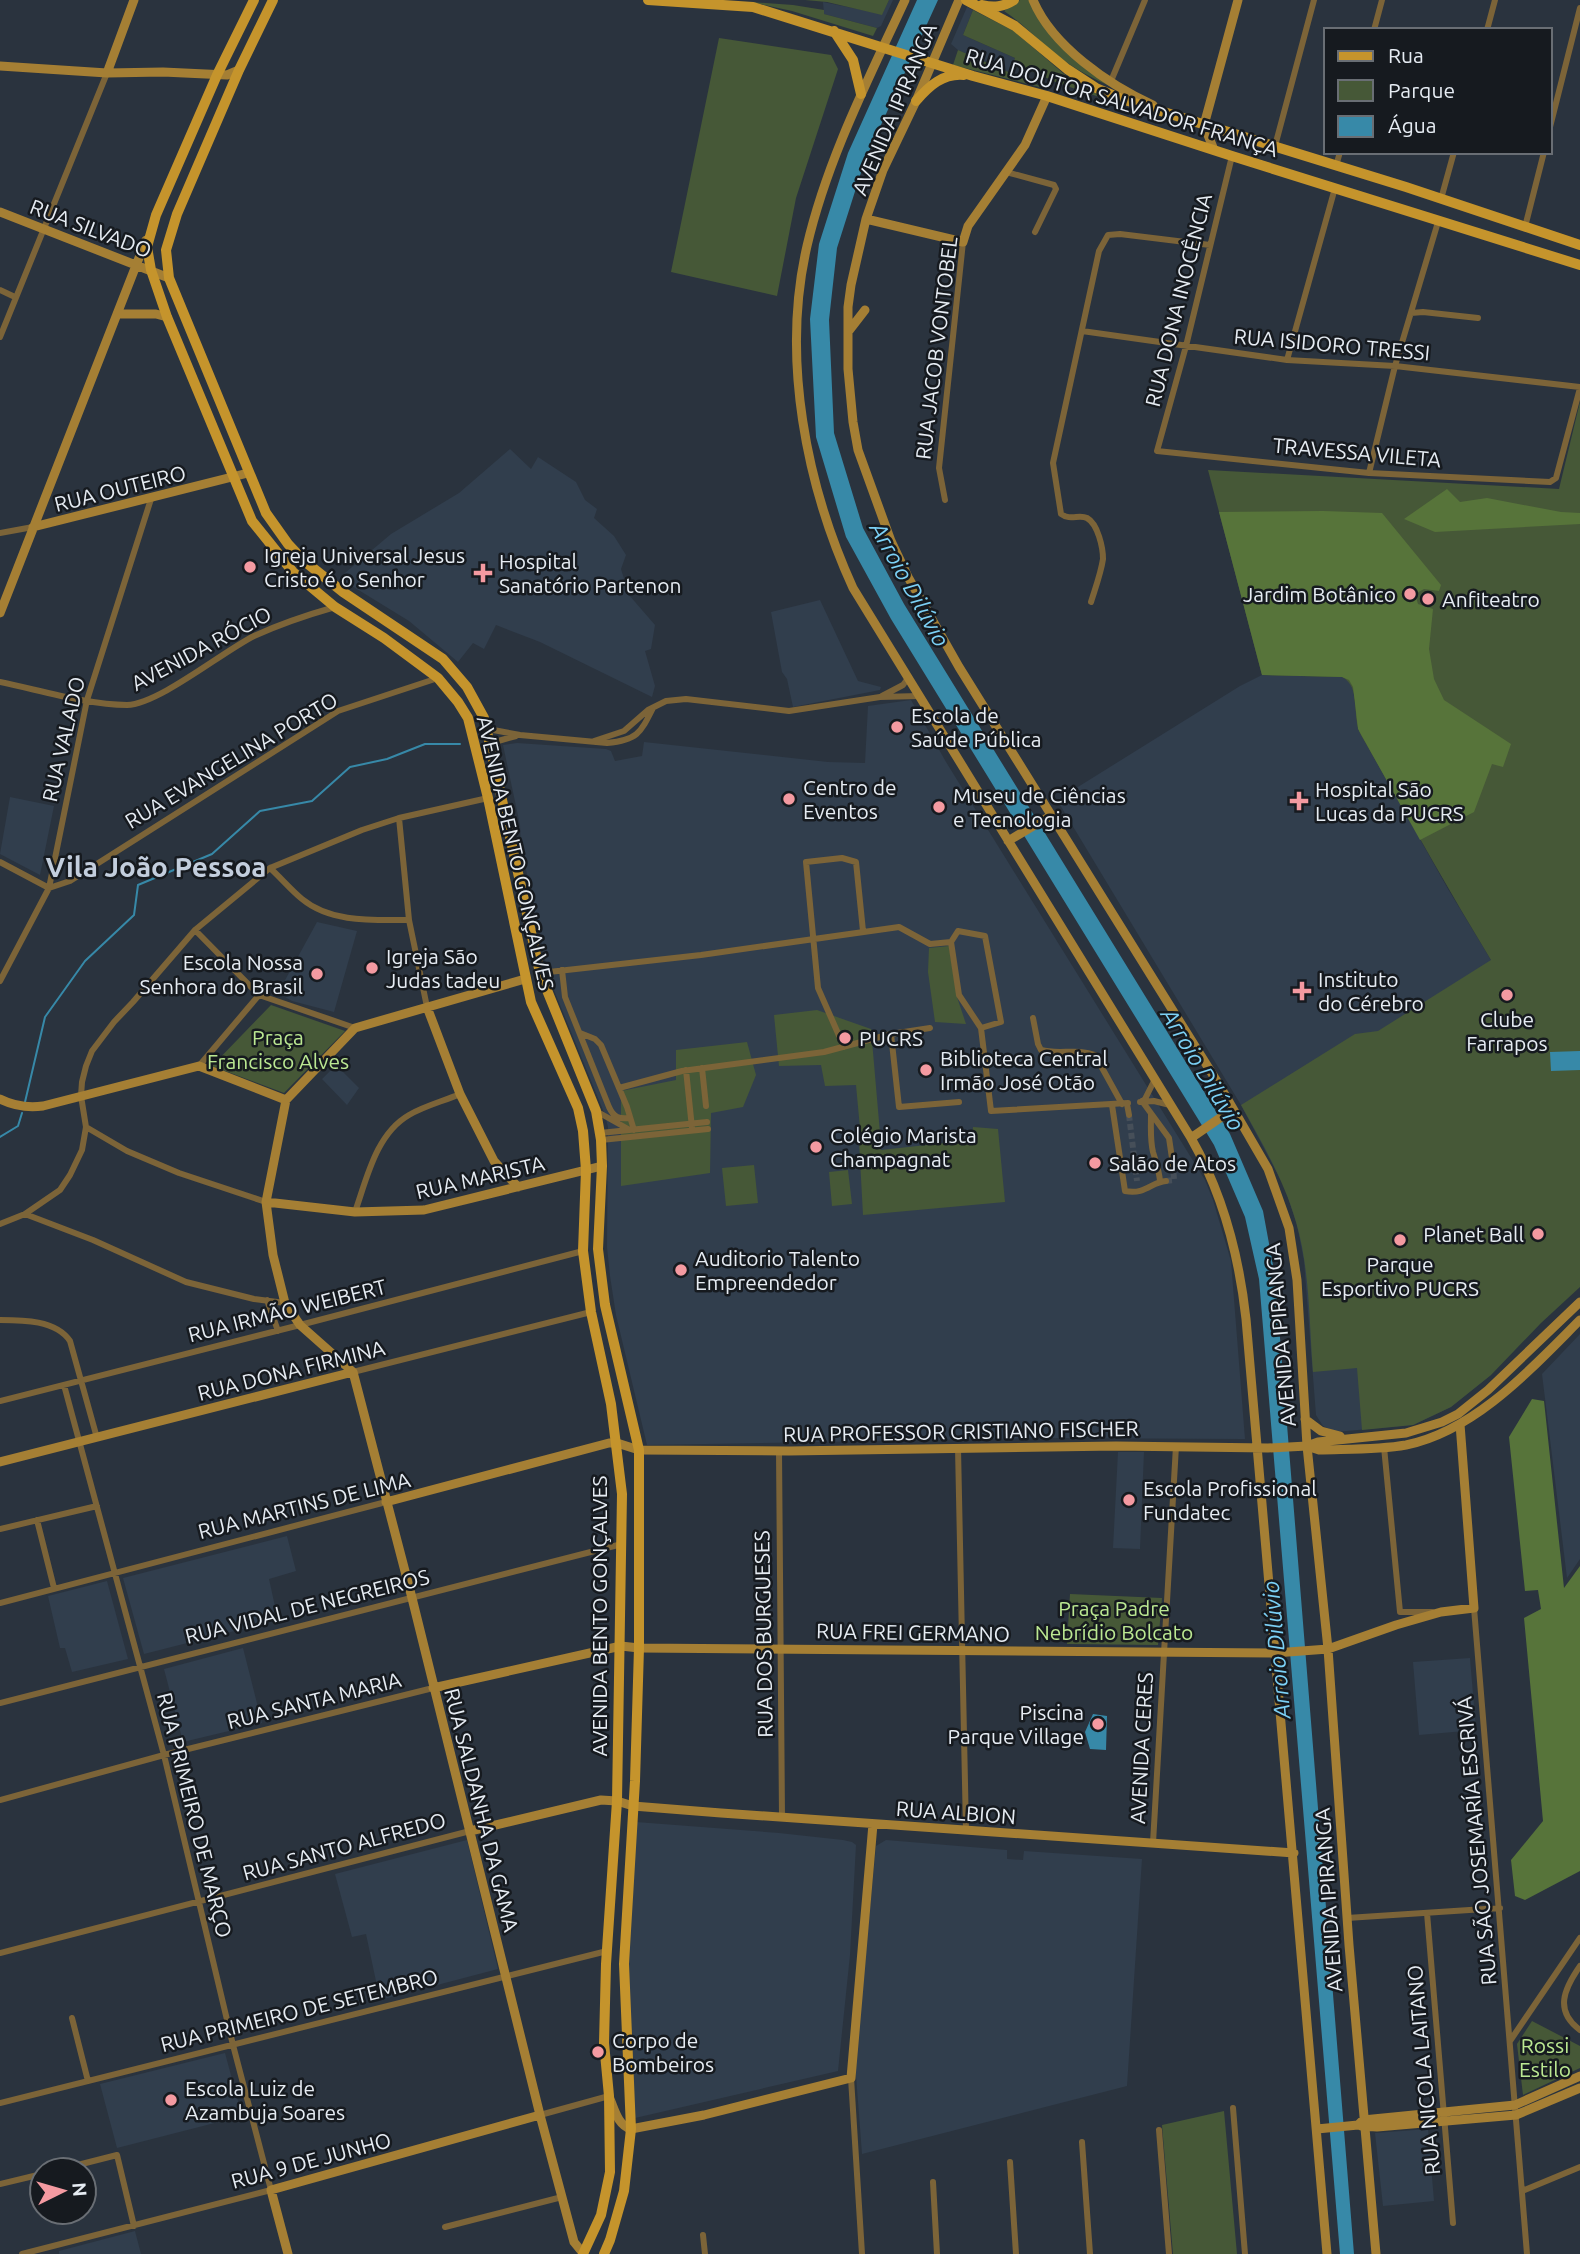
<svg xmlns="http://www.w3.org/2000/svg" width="1580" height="2254" font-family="Ubuntu,sans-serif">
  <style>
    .built { fill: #313e4d }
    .green { fill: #465837 }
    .forest { fill: #57743a }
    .water { fill: #3789a8 }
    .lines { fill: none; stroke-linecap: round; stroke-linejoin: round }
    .stream { stroke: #3789a8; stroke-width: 2 }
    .street-tunnel { stroke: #464f59; stroke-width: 6; stroke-dasharray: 6 3; stroke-linecap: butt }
    .street { stroke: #7c6438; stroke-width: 6 }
    .secondary { stroke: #a57f34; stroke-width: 9 }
    .primary { stroke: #c5942c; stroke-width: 10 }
    .poi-dot { fill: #f49aa1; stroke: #161a1f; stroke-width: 2.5 }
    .labels { text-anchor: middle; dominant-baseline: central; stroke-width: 5; stroke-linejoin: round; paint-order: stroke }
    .street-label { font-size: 21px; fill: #e6ecf3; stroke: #161a1f }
    .poi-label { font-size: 21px; fill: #e6ecf3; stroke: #161a1f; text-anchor: start }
    .park-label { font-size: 21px; fill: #bbe892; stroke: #161a1f }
    .water-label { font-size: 23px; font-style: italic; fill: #7cd1f6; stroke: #161a1f }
    .district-label { font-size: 28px; font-weight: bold; fill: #c3cedd; stroke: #161a1f }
  </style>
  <rect width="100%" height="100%" fill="#2a333e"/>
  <path class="built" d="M889,0h4l-12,26 -4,2 -53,-14 -1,-12 59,12z
    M967,7l6,3 -10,25 52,23 -5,15 -52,-23 -7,-6z
    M510,449l21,20 7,-12 38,25 9,18 12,9 -3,9 20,18 12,19 -5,14 8,26 26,30 -4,24 -6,2 10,35 -3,11 -112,-55 -44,-17 -12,24 -11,-6 -15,19 -49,-41 -70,-43 52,-44 68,-41z
    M820,600l38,81 23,6 -1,3 -87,17 -6,-28 -5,-7 -11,-60z
    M1262,675l80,2 7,3 4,7 5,42 90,160 43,71v415l-40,32 -38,18 -77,7 -13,-6 -7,-11 -12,-154 -7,-36 -12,-37 -44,-83 -184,-305 183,-114z
    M911,700l35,62 259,418 8,20 18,61 14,178 -194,-1 -404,7 -31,-130 -6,-39 -3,-29 1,-120 -3,-12 -56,-137 -28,-132 -1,-21 -17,-80 14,-2 89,6 5,2 4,10 27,-5 2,-14 184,20 37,1 3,-57z
    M10,797l44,9 -14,69 -40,-21z
    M317,922l40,9 -23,81 -42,-11 -14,-8z
    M336,1065l23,23 -12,17 -25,-26z
    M1580,1334v225l-13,19 -25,-204z
    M1118,1452h26l-4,97 -27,-1z
    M287,1536l9,35 -27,8 9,41 -134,34 -21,-76z
    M107,1581l21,78 -56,13 -7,-24h-5l-12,-52z
    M243,1648l19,75 -79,19 -19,-73z
    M1470,1658l6,72 -57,5 -6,-73z
    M636,1822l143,11 64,7 9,2 4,3 -6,110 -12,116 -203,47 -7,-155z
    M467,1840l31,129 -118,31 -14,-66 -14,3 -17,-63z
    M886,1840l121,10v9l16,1 1,-9 118,8 -15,227 -265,68 -7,-92 21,-216z
    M225,2053l17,63 -125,32 -17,-64z
    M1428,2129l6,72 -51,5 -8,-73z
    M135,2231l6,23h-82v-3z"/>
  <path class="green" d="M805,0h84l-7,15 -55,-13z
    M1020,0h14l21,36 75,59c-20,-9 -40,-17 -58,-29 -25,-16 -44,-39 -68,-55z
    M751,2l42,3 31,5v4l53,14 -4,8 -81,-25z
    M973,10l41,21 50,43 27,17 29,13 -62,-21 -45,-20 2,-5 -52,-23z
    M719,38l112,17 7,14 -42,129 -19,98 -106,-24z
    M958,50l89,39 -94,-24z
    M1580,402v885l-39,36 -50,52 -40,32 -38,18 -51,5 -5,-62 -44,4c-4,-49 -3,-103 -17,-150 -12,-42 -34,-79 -55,-117l114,-71 23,-3 113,-71c-45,-74 -87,-150 -130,-225 -10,-18 1,-48 -19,-58l-80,-2 -54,-205 351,19z
    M949,946l8,51 9,27 -31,-2 -7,-50 1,-24z
    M271,1005l74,26 -61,62 -72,-27z
    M817,1010l54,19 9,104 -19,6 -5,-54 -31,1 -4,-21 -42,1 -5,-51z
    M747,1042l9,33 -13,32 -32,6 -1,60 -89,13v-95l55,-11v-30z
    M973,1127l25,2 7,73 -142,13 -4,-74 17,-4 5,13 91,-10z
    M754,1165l4,38 -32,3 -4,-38z
    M848,1170l4,34 -20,2 -3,-34z
    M1070,1594l92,4 -4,47 -91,-1z
    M1532,2021l48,25v22l-57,27 -6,-51z
    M1224,2111l13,143h-64l-11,-129z"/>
  <path class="forest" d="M1447,489l13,13 27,-4 74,14 19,1v11l-145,8 -31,-13z
    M1323,511l59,2 59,72 -2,6 -15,-2 -9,5 3,10 15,5 -4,40 5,30 10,21 67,44 -8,23 -11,-3 -18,48 -54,28 -62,-111 -5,-42 -4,-7 -7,-3 -80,-2 -43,-163z
    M1532,1399l12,2 20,187 16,-22v305l-55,29 -10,-4 -4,-36 32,-39 -19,-203 17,-9 -3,-19 -13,1 -16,-154z"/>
  <path class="water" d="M917,0h21l-73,160 -28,88 -8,72 5,113 29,95 41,76 326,530 33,77 12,65 79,978h-14l-81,-975 -14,-62 -31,-72 -323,-526 -45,-82 -30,-100 -6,-118 9,-75 29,-91z
    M1580,1051v19l-29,1 -1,-19z
    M1093,1714l14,2 -1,34 -16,-1 -5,-17z"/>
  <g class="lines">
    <path class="stream" d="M25,1102l20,-85 40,-56 49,-46 4,-30 74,-31 48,-43 52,-10 38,-34 37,-8 38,-15h35
      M0,1137l18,-11 4,-13"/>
    <path class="street-tunnel" d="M1129,1115l8,66
      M1166,1181l8,-1 -1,-15"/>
    <path class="street" d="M1374,30l8,-30
      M1487,30l8,-30
      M1111,81l34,-81
      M1550,127l30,-119
      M1275,146l39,-146
      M1232,156l-46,190 -29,105 212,22 181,9 6,-4 24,-90
      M1336,166l4,-14
      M1006,172l48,13 2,4 -21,43
      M1441,199l13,-47
      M1525,227l19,-75
      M0,290l15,7
      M1411,313l12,-1 55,6
      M1082,331l205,29 108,6 185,21
      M0,337l107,-264
      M1287,360l48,-172
      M1369,473l26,-107 43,-144
      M945,500l-6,-32 24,-226
      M0,533l33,-6
      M1091,602c4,-13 10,-29 12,-43 0,-11 -5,-35 -16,-41 -8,-4 -17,3 -26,-4l-8,-51 46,-212 9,-16 12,-1 90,11
      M0,682c39,8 88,23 127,23 32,-1 95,-53 127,-69 26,-12 53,-21 81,-29
      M882,696l21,-11 6,-8
      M488,729l32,6 87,8c30,-3 33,-9 46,-35
      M594,741l30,-10 24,-21 18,-9 20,-2 103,12 91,-14 39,-1
      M491,743l25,-7
      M399,818l10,102 18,87
      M0,862l49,26 21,-7 268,-170 100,-33
      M270,868c11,10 21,22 32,31 29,24 71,21 107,21
      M195,930l64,65 96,33
      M562,970l3,27 44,110c5,11 10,12 21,11
      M540,973l161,-18 198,-28 31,17 21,-2 8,53 22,33 20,-6 -16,-86 -27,-5 -7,11
      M0,981l49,-93 38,-188 64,-201
      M1033,1018l5,26 3,6c17,5 37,-2 54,5l27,49
      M981,1028l10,83 137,-8
      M580,1033l15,6 6,6 26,62 7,23
      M891,1034l8,73 60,-5
      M844,1047l-26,-59 -12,-126 36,-4 14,4 7,69
      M199,1066l60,-71
      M702,1068l4,38
      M686,1070l6,58
      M619,1088l63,-17 142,-19 67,-18 39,-6
      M1142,1101l27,37 4,27
      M1144,1101l11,-22
      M1140,1102l14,-1 16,4
      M1127,1104l2,11
      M1112,1105l13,86c21,4 26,-9 41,-10
      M596,1111l32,18
      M1151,1115c0,12 -1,25 2,37 3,10 6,18 7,29
      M86,1127l41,24 52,22 87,29
      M600,1133l107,-11
      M601,1140l107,-11
      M355,1212c12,-34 21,-78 54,-97 15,-9 35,-14 51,-21
      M25,1214l68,26 93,42 68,17 31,4
      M0,1224l25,-10 35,-24 10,-15 12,-25 4,-23 -5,-31 1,-14 4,-16 6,-15 22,-29 19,-20 62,-72 75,-62 92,-38 37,-12 89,-20
      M267,1300l11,31
      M0,1320c23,0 56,0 70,21l27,97
      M353,1372l238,-60
      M0,1401l300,-76 283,-74
      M1384,1447l16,165h32
      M958,1448l8,383
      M779,1451l3,366
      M37,1520l17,68
      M0,1529l97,-23
      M0,1603l386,-101
      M1474,1608l53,646
      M0,1703l622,-159
      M0,1800l164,-45 269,-67
      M1153,1843l23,-397
      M1427,1913l26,310
      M1347,1918l153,-10
      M0,1953l470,-122
      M1580,1966c-16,23 -26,45 0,64
      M72,2018l16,63
      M1510,2041l70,-103
      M851,2078l11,176
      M0,2103l607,-152
      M1233,2108l12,146
      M540,2115l69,-19
      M1159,2130l10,124
      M1082,2142l8,112
      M1010,2162l6,92
      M58,2170l59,-15 17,71
      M933,2182l4,72
      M0,2184l42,-10
      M1522,2191l58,-24
      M445,2227l117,-30
      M703,2235l2,19
      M22,2254l249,-64 -38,-145 -69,-290 -100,-370"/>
    <path class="secondary" d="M905,0c-37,80 -78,160 -98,246 -26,112 -1,239 46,342l338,550c32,56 48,117 55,181l81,935
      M959,0l-43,101 -33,69 -17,49 -15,66 -3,22v62l5,53 5,28 33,91 17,36 51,90 262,421 47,81 21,59 8,52 10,166 21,203 21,296 27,309
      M1033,0c19,46 76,85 120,105
      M0,66l107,7 56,-1 64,3 12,-5
      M107,73l27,-73
      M1214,150l-10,-25 34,-125
      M0,212l169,66
      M866,219l97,23 5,-16 57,-81 22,-49
      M118,314h38l11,3
      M848,332l17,-22
      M33,527l215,-54
      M0,613l146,-373
      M1008,841l44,-26
      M525,979l-170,49 -69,72 -20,102 7,53 12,48 15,22 53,47 59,226 128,517 34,127 9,11
      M427,1007l33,87 34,67 24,26
      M0,1099c14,7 28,9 43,7l156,-40 87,34
      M1191,1138l42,-29
      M266,1202l89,10 69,-2 178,-44
      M1305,1419l16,12 19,5
      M1307,1446l12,4c28,-1 59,0 87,-5 69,-14 126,-77 174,-125
      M0,1462l353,-90
      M386,1502l223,-59h8l22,7 150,1 327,-5 152,2 39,-2 11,-4 88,-9 36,-11 16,-8 30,-24 92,-88
      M433,1688l188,-42 18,2 636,5 53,-4 68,-24 45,-13 33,-4 -14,-184
      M470,1831l131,-31 16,1 16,5 88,7 573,40
      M610,2099c5,12 8,26 21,30l73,-14 147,-37 22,-254
      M1361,2126l16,1 139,-12 64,-27
      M1317,2129l41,-4 5,-5 152,-15 65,-29
      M288,2254l-17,-64 269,-75"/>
    <path class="primary" d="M254,0l-37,75 -61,140 -9,32 4,23 16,47 85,204 41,51 42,35 49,31 54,40 20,24 10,16 20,80 43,204 47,106 5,23 3,39 -3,81 8,61 20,92 11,90 -5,307 -11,163 -2,79 5,53 1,76 -9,43 -18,39
      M273,0l-34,70 -62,144 -11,36 3,28 97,235 22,31 15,16 40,32 100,67 24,28 17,31 56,255 56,138 5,29 1,26 -4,83 7,56 34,145v198l-4,133 -11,183 7,165 -7,62 -14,49 -6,14
      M648,0l105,7 220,69 74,20 185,60 348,109
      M966,0l49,26 52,43 29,19 29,12 281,87 174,58
      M982,5c12,3 21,2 32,-5
      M834,31l19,29 8,34
      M916,101c13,-15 27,-28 48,-26"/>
  </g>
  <g class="poi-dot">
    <circle cx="250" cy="567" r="7"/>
    <path d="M479.5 562.5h7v7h7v7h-7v7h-7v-7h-7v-7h7z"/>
    <circle cx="1410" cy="594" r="7"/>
    <circle cx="1428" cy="599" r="7"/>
    <circle cx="897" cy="727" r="7"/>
    <circle cx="789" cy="799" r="7"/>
    <path d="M1295.5 790.5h7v7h7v7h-7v7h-7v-7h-7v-7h7z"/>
    <circle cx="939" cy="807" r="7"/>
    <circle cx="372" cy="968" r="7"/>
    <circle cx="317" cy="974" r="7"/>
    <path d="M1298.5 980.5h7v7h7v7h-7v7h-7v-7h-7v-7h7z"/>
    <circle cx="1507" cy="995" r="7"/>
    <circle cx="845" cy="1038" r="7"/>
    <circle cx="926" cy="1070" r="7"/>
    <circle cx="816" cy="1147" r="7"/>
    <circle cx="1095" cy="1163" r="7"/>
    <circle cx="1538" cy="1234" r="7"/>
    <circle cx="1400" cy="1240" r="7"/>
    <circle cx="681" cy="1270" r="7"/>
    <circle cx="1129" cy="1500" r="7"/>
    <circle cx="1098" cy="1724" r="7"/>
    <circle cx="598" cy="2052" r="7"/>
    <circle cx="171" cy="2100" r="7"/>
  </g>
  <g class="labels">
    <g class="street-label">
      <text transform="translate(1122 102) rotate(17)">RUA DOUTOR SALVADOR FRANÇA</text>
      <text transform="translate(894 109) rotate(-67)">AVENIDA IPIRANGA</text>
      <text transform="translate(91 228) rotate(21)">RUA SILVADO</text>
      <text transform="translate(1178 300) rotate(-76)">RUA DONA INOCÊNCIA</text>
      <text transform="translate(1332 344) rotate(5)">RUA ISIDORO TRESSI</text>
      <text transform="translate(936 348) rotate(-83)">RUA JACOB VONTOBEL</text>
      <text transform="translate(1357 452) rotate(5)">TRAVESSA VILETA</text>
      <text transform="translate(120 488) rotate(-14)">RUA OUTEIRO</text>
      <text transform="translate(201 648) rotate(-28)">AVENIDA RÓCIO</text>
      <text transform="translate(63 739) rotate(-77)">RUA VALADO</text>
      <text transform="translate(231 760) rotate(-31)">RUA EVANGELINA PORTO</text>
      <text transform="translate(516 853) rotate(77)">AVENIDA BENTO GONÇALVES</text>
      <text transform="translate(480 1177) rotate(-13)">RUA MARISTA</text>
      <text transform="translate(287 1310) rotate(-14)">RUA IRMÃO WEIBERT</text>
      <text transform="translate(1280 1335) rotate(-95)">AVENIDA IPIRANGA</text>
      <text transform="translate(291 1370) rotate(-14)">RUA DONA FIRMINA</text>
      <text transform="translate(961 1431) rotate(-1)">RUA PROFESSOR CRISTIANO FISCHER</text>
      <text transform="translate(304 1505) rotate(-14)">RUA MARTINS DE LIMA</text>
      <text transform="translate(307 1606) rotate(-14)">RUA VIDAL DE NEGREIROS</text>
      <text transform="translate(599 1616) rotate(-90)">AVENIDA BENTO GONÇALVES</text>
      <text transform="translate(913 1632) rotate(1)">RUA FREI GERMANO</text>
      <text transform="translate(763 1634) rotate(-91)">RUA DOS BURGUESES</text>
      <text transform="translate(314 1700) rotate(-14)">RUA SANTA MARIA</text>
      <text transform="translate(1141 1748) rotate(-87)">AVENIDA CERES</text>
      <text transform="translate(482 1810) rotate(76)">RUA SALDANHA DA GAMA</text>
      <text transform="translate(956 1812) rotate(4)">RUA ALBION</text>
      <text transform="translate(195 1815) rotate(76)">RUA PRIMEIRO DE MARÇO</text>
      <text transform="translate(1476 1841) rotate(-95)">RUA SÃO JOSEMARÍA ESCRIVÁ</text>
      <text transform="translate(344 1846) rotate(-15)">RUA SANTO ALFREDO</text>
      <text transform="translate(1328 1900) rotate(-94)">AVENIDA IPIRANGA</text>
      <text transform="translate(299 2010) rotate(-14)">RUA PRIMEIRO DE SETEMBRO</text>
      <text transform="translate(1423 2070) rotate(-95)">RUA NICOLA LAITANO</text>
      <text transform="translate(311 2160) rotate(-15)">RUA 9 DE JUNHO</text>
    </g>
    <g class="poi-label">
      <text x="264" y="555">Igreja Universal Jesus<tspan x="264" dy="24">Cristo é o Senhor</tspan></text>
      <text x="499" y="561">Hospital<tspan x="499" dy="24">Sanatório Partenon</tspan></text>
      <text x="1396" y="594" text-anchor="end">Jardim Botânico</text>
      <text x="1442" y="599">Anfiteatro</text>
      <text x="911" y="715">Escola de<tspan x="911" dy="24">Saúde Pública</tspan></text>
      <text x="803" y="787">Centro de<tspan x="803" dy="24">Eventos</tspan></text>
      <text x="1315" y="789">Hospital São<tspan x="1315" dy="24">Lucas da PUCRS</tspan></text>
      <text x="953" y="795">Museu de Ciências<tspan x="953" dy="24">e Tecnologia</tspan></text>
      <text x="386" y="956">Igreja São<tspan x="386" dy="24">Judas tadeu</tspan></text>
      <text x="303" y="962" text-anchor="end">Escola Nossa<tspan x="303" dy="24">Senhora do Brasil</tspan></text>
      <text x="1318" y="979">Instituto<tspan x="1318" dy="24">do Cérebro</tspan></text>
      <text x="1507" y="1019" text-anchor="middle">Clube<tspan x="1507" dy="24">Farrapos</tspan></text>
      <text x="859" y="1038">PUCRS</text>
      <text x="940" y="1058">Biblioteca Central<tspan x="940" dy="24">Irmão José Otão</tspan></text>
      <text x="830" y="1135">Colégio Marista<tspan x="830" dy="24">Champagnat</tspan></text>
      <text x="1109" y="1163">Salão de Atos</text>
      <text x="1524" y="1234" text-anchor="end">Planet Ball</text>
      <text x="695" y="1258">Auditorio Talento<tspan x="695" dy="24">Empreendedor</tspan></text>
      <text x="1400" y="1264" text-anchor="middle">Parque<tspan x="1400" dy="24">Esportivo PUCRS</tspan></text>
      <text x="1143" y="1488">Escola Profissional<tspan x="1143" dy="24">Fundatec</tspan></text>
      <text x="1084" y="1712" text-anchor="end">Piscina<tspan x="1084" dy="24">Parque Village</tspan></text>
      <text x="612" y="2040">Corpo de<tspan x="612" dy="24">Bombeiros</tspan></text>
      <text x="185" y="2088">Escola Luiz de<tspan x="185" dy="24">Azambuja Soares</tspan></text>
    </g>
    <g class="park-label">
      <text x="278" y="1037">Praça<tspan x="278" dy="24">Francisco Alves</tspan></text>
      <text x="1114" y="1608">Praça Padre<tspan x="1114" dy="24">Nebrídio Bolcato</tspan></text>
      <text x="1545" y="2045">Rossi<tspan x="1545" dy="24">Estilo</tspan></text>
    </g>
    <g class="water-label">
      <text transform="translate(910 584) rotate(61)">Arroio Dilúvio</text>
      <text transform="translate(1203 1069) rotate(59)">Arroio Dilúvio</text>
      <text transform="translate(1276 1650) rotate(-95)">Arroio Dilúvio</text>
    </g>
    <g class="district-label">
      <text x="156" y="866">Vila João Pessoa</text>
    </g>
  </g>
  <rect x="1324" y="28" width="228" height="126" fill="#161a1f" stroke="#696e74" stroke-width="2"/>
  <rect x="1338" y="51" width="35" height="10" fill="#c5942c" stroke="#696e74" stroke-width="2"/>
  <text x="1388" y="63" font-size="21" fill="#e6ecf3">Rua</text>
  <rect x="1338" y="80" width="35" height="21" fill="#465837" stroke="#696e74" stroke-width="2"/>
  <text x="1388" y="98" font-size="21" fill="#e6ecf3">Parque</text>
  <rect x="1338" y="116" width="35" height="21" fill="#3789a8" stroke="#696e74" stroke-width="2"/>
  <text x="1388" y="133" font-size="21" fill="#e6ecf3">Água</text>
  <g transform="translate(63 2191) rotate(85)"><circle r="33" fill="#161a1f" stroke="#696e74" stroke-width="2"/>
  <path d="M0-5L12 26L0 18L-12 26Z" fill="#f49aa1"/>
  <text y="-10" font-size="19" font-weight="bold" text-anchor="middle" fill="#e6ecf3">N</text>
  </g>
</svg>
